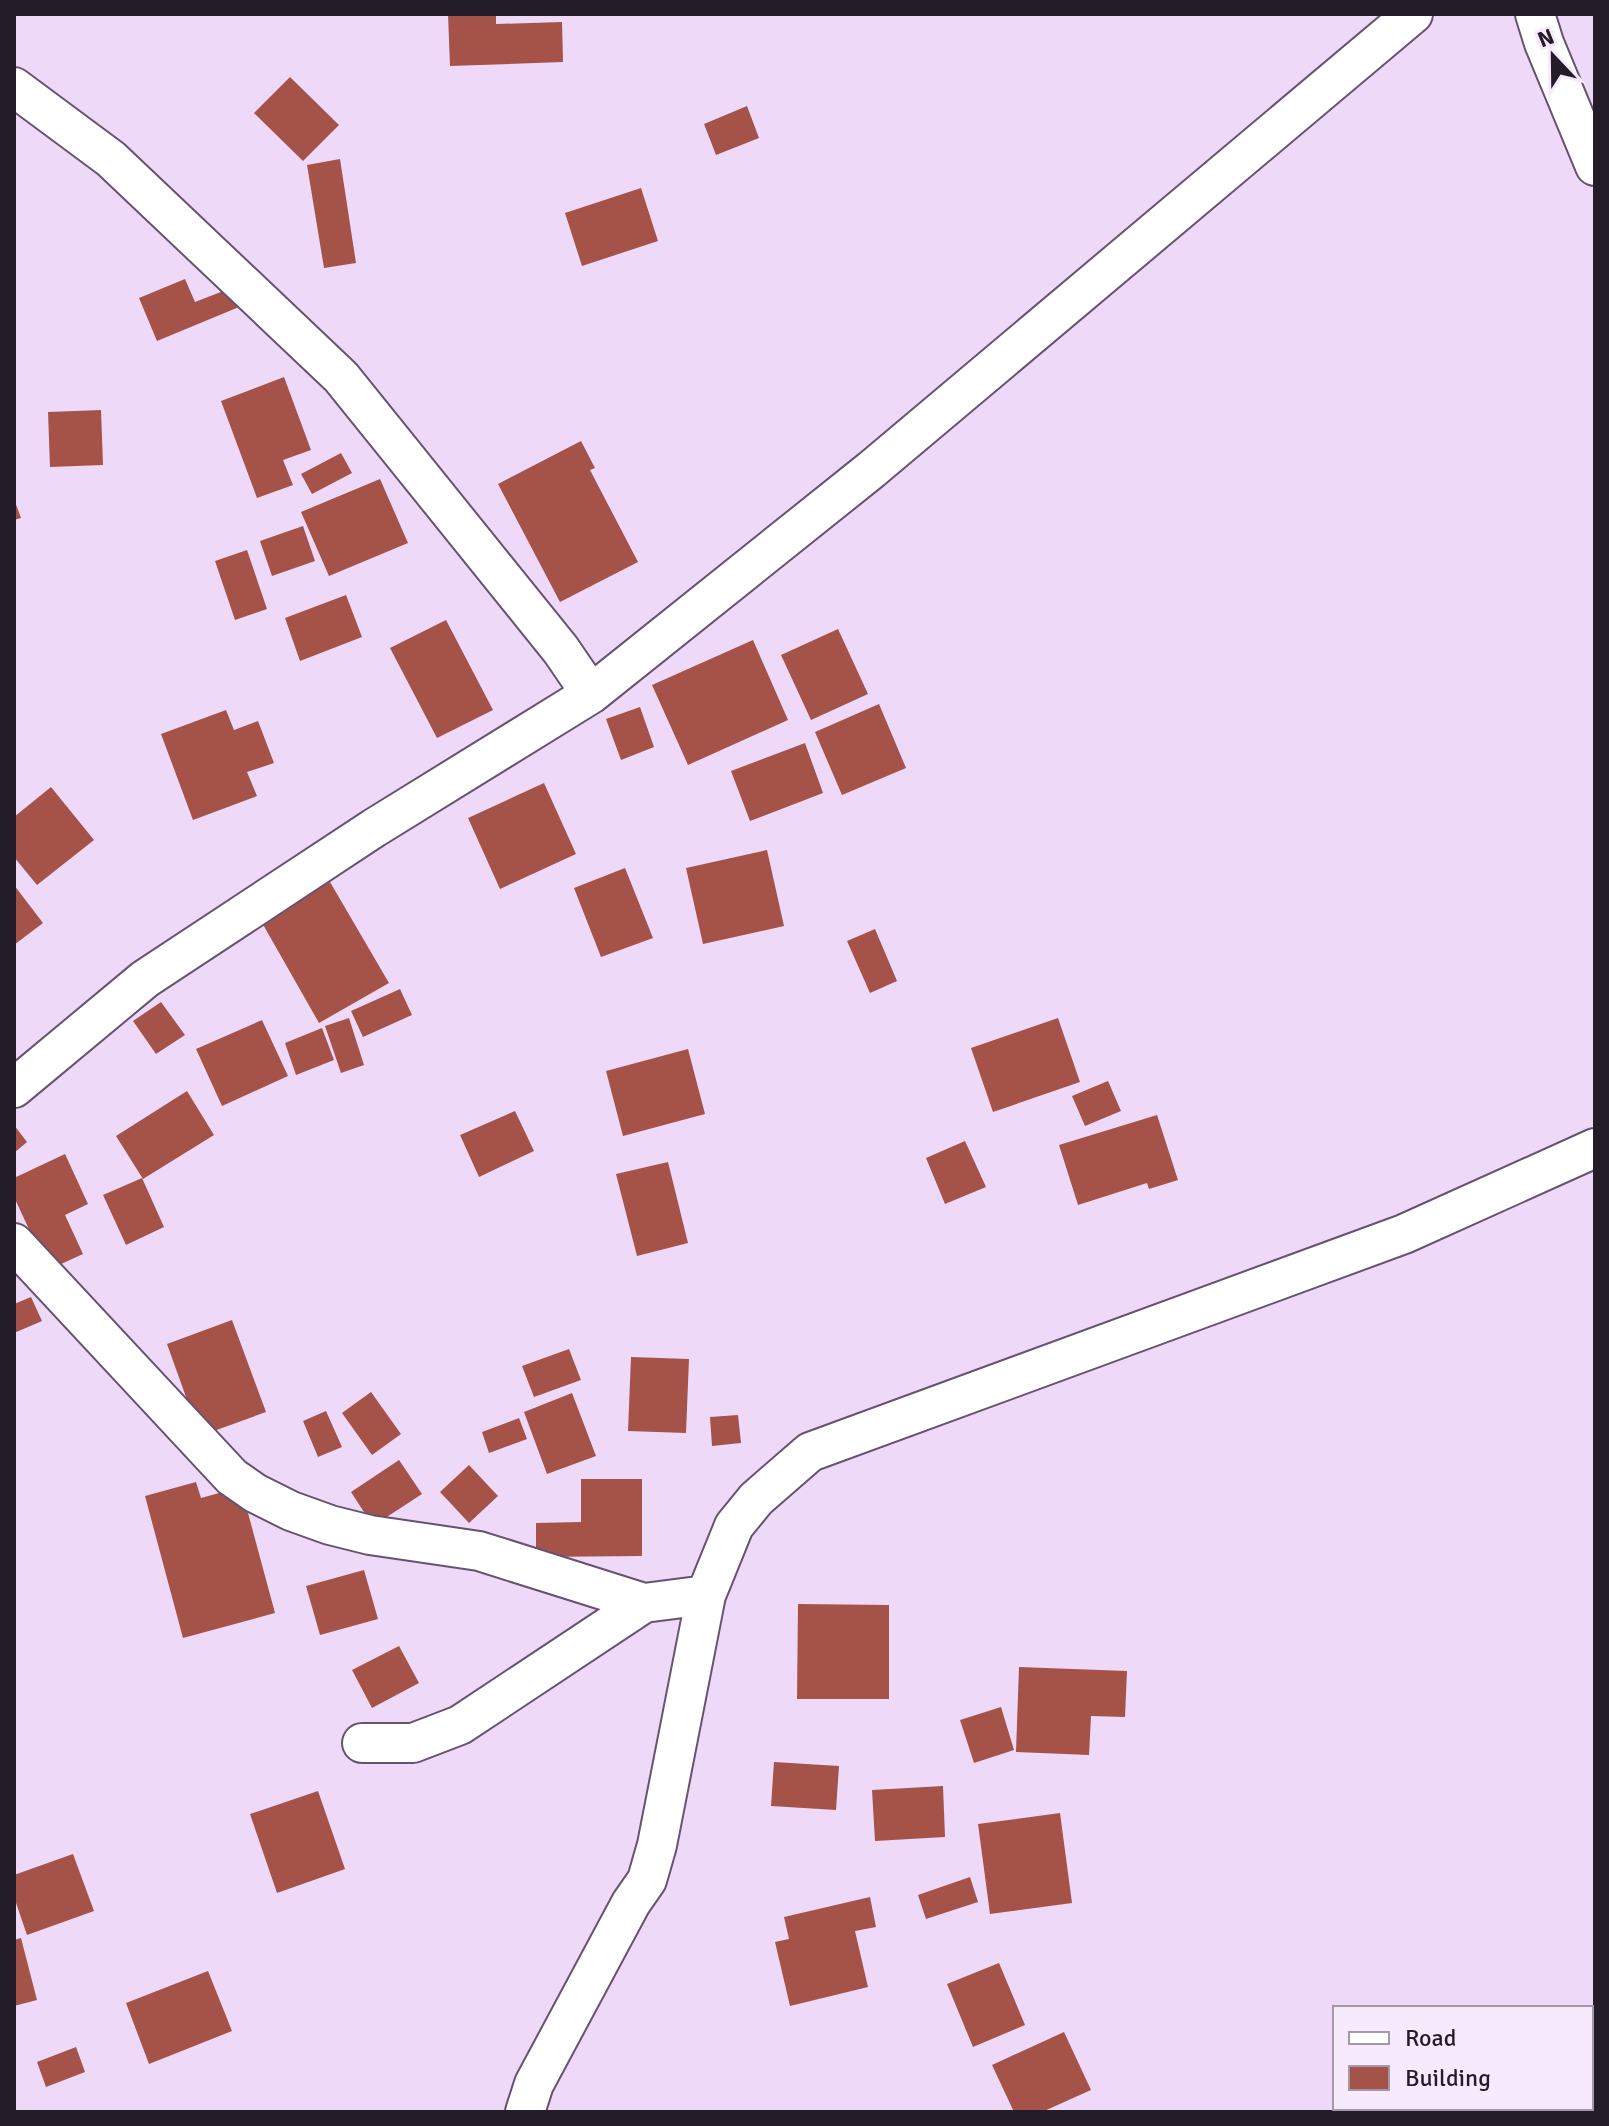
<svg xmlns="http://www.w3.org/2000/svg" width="1609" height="2126" font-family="Signika,sans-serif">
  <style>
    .building { fill: #a55348 }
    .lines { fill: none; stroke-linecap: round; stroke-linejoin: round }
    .minor-casing { stroke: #66536f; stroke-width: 42 }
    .minor { stroke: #fff; stroke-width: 38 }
  </style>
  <rect width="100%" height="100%" fill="#efd9f9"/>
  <path class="building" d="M448,14h48v10l66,-2 1,40 -113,4z
    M290,77l49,48 -36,36 -49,-48z
    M747,106l12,32 -43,17 -12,-31z
    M340,159l16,104 -32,5 -17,-103z
    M641,188l17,53 -76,25 -17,-53z
    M185,279l10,23 36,-14 8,19 -82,34 -18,-43z
    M284,377l27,73 -28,10 10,25 -36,13 -36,-97z
    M101,410l2,55 -53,2 -2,-55z
    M581,441l14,27 -5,2 48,92 -78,40 -62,-118z
    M341,453l11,20 -40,21 -11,-20z
    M380,479l28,64 -79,33 -28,-64z
    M14,499l7,19 -7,2z
    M303,526l12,35 -43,15 -12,-35z
    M247,550l20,59 -32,11 -20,-59z
    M346,595l16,42 -62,24 -15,-43z
    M446,620l47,90 -56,28 -47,-90z
    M838,629l30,65 -57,26 -30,-65z
    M753,640l35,80 -100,45 -36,-80z
    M879,704l27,64 -64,27 -27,-63z
    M640,707l14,40 -33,13 -15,-41z
    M226,710l8,20 24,-9 16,42 -27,9 10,24 -64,24 -32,-86z
    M805,743l18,50 -73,28 -19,-50z
    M544,783l32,71 -76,35 -32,-71z
    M51,787l43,53 -57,45 -23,-28v-40z
    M767,850l17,76 -81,18 -17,-76z
    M625,868l28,70 -52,19 -27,-69z
    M330,882l59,101 -70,40 -58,-102z
    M14,885l29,38 -29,22z
    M875,929l22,52 -27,12 -23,-52z
    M400,989l12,26 -49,22 -12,-26z
    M161,1002l24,33 -29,19 -23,-33z
    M349,1018l15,47 -23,8 -16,-47z
    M1058,1018l22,64 -87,30 -22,-64z
    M262,1020l26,56 -66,30 -26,-57z
    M322,1028l12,32 -38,15 -11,-32z
    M688,1049l17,65 -82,22 -17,-65z
    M1108,1081l13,30 -36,15 -13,-30z
    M187,1091l27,44 -71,44 -27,-43z
    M515,1111l19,40 -55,26 -19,-42z
    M1157,1115l21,65 -29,9 -2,-6 -69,22 -19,-60z
    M14,1125l13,17 -13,11z
    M965,1141l21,46 -41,17 -19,-46z
    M65,1154l23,50 -23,11 18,39 -35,16 -34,-73v-19z
    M668,1162l20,81 -51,13 -21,-82z
    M142,1178l22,49 -38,18 -23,-50z
    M31,1297l11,24 -28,12v-29z
    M232,1320l34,92 -66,24 -33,-92z
    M569,1349l12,31 -47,17 -12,-31z
    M631,1357l58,2 -3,74 -58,-2z
    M371,1392l30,42 -29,21 -30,-42z
    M572,1393l24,63 -49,18 -23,-62z
    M326,1411l16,36 -24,10 -15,-36z
    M738,1415l3,28 -29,3 -2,-29z
    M519,1418l8,21 -38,14 -7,-21z
    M399,1460l23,34 -49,32 -22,-34z
    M469,1465l29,31 -29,27 -29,-31z
    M581,1479h61v77l-106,1v-34l45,-1z
    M196,1482l5,16 40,-11 34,126 -92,25 -38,-142z
    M364,1570l14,49 -58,16 -14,-49z
    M798,1604l91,1v94h-92z
    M399,1646l20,37 -47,25 -20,-38z
    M1019,1667l108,4 -2,46 -34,-1 -2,39 -73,-3z
    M1001,1707l13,43 -40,13 -14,-43z
    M774,1762l65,4 -3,44 -65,-4z
    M943,1786l2,51 -70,4 -3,-51z
    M318,1791l27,78 -68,24 -27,-79z
    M1060,1813l12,90 -82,11 -12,-90z
    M73,1854l21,57 -67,24 -13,-38v-22z
    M970,1877l8,25 -52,17 -8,-24z
    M870,1897l6,30 -21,4 13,56 -78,19 -15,-64 14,-3 -5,-22z
    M21,1938l16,62 -23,6v-66z
    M999,1963l26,62 -52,22 -26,-63z
    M208,1971l24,60 -83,33 -23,-61z
    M1064,2032l27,58 -49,22h-28l-22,-47z
    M76,2047l9,25 -39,15 -9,-25z
    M1492,2108h97l3,4h-105z"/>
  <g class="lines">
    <defs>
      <path id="minor" d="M1535,14l9,29 51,123
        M14,87l97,72 230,218 220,273 30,44
        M14,1088l131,-109 229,-151 217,-134 280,-224 542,-456
        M14,1243l218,234 23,16 36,18 39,14 40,10 109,16 165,52 62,-8 28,-69 22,-27 54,-47 594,-218 191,-86
        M362,1743h51l47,-18 184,-122
        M525,2112l9,-28 97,-181 16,-23 10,-35 49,-250"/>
    </defs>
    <use href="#minor" class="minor-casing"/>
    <use href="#minor" class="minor"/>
  </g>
  <rect width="1609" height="2126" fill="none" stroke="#241c28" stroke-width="32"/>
  <rect x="1333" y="2006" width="260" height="104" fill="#f7eafd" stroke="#a398a8" stroke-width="2"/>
  <rect x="1349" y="2032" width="40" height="12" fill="#ffffff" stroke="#a398a8" stroke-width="2"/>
  <text x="1405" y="2046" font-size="24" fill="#241c28">Road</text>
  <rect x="1349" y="2066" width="40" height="24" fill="#a55348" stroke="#a398a8" stroke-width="2"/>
  <text x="1405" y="2086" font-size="24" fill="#241c28">Building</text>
  <g transform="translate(1553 56) rotate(338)" stroke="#f7eafd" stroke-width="6" paint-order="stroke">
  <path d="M0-6L14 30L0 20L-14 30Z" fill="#241c28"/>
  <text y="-12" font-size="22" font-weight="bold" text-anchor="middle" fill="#241c28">N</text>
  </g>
</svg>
